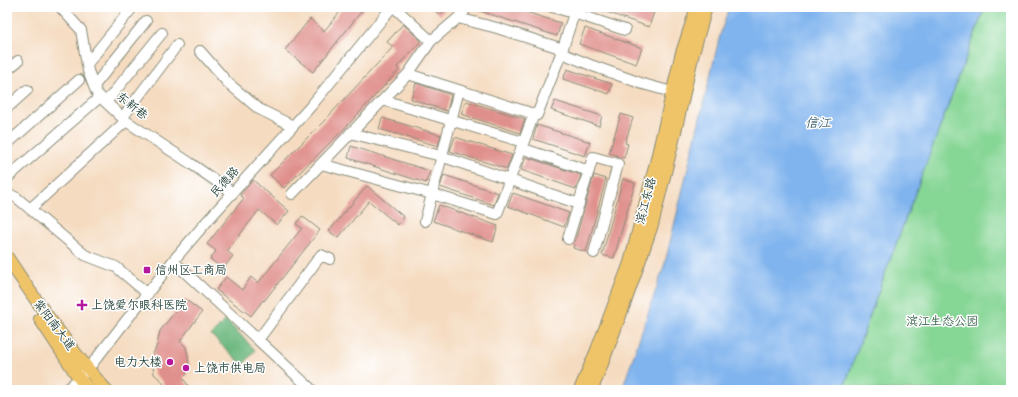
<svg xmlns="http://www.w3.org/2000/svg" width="1018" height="397" font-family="'Architects Daughter','LXGW WenKai TC',sans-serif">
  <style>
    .green { fill: #86d695; stroke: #528a64 }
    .forest { fill: #6cb77e; stroke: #467a59 }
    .water { fill: #80b4ee; stroke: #507891 }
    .building { fill: #e0908c }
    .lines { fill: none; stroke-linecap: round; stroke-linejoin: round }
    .minor-casing { stroke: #8a8c7a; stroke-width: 12 }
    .major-casing { stroke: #8a8c7a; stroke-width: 14 }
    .minor { stroke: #fff; stroke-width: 10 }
    .major { stroke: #efc469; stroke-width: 12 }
    .poi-dot { fill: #b5179e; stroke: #fff; stroke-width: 1.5 }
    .labels { text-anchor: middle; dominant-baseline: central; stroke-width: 3; stroke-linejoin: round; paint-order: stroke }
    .street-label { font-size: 12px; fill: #1f3d34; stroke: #fff }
    .poi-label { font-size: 12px; fill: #1f3d34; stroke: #fff; text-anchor: start }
    .park-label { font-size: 12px; fill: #39634c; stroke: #fff }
    .water-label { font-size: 13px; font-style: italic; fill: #3c616c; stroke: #fff }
  </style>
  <rect width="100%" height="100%" fill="#fff"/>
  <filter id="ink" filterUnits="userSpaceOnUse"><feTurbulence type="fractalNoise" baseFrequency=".025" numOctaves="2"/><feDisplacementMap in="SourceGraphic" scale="8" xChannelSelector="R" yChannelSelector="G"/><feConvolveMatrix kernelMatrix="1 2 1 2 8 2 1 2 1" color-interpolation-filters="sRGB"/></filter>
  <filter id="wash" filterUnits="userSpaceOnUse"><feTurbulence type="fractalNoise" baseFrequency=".012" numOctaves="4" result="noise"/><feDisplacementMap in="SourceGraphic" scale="16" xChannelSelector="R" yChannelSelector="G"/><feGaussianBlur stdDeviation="0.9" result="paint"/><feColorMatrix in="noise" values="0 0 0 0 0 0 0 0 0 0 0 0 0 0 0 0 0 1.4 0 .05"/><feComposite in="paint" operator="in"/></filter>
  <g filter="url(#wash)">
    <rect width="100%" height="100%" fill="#f5dcc1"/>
    <path class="green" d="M985,7h26v383h-168l41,-114z"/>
    <path class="forest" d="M226,320l29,30 -12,15 -32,-30z"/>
    <path class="water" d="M729,7h256l-101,269 -41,114h-221l43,-127 55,-228z"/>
    <g id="blocks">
      <path class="building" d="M344,7h21l-52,65 -28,-22 25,-31 14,12z
        M431,7h16l-7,8z
        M474,7h36l51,16 -4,13 -83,-27z
        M595,7h45l14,5 -5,15 -54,-19z
        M403,24l18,17 -24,26 2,3 -54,58 -61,60 -14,-13 55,-55 68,-73 -6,-5z
        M585,28l57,20 -6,16 -57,-20z
        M567,69l45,15 -3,10 -46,-15z
        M416,83l35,12 -4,16 -36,-12z
        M466,101l59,18 -5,14 -59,-19z
        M555,101l47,15 -3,10 -48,-16z
        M621,114l12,4 -8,25 3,1 -4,14 -15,-5z
        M382,118l59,17 -3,11 -59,-17z
        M537,125l53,17 -5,14 -52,-17z
        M455,137l57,18 -5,14 -57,-18z
        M351,146l79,25 -4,12 -78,-25z
        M526,157l55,18 -5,14 -55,-19z
        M444,175l54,18 -4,12 -54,-18z
        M594,175l12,4 -20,73 -13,-4z
        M623,179l12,4 -21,75 -12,-3z
        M253,180l36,31 -12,14 -18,-15 -32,41 6,5 -10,13 -13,-10 6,-8 -9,-7 37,-46 -4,-3z
        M367,186l37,31 -6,8 -29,-24 -31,37 -9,-7z
        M513,193l56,20 -5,14 -56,-21z
        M439,205l59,21 -5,16 -60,-21z
        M302,216l18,14 -56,71 -1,-1 -12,16 -35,-26 10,-13 16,13 9,-13 7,6 44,-55 -6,-4z
        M185,299l17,13 -22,29 6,6 2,9 1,11 -3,8 -3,3 8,12h-27l-1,-8 -9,-8 -2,-17 5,-12 3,-14z"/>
    </g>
  </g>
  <g filter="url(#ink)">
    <use href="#blocks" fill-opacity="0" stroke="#8a8c7a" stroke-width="1"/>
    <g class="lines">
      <defs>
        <path id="minor" d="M60,7l21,23 7,41 9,23 29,27 64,42 43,30
          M394,7l37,34 27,-23 39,10 60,19 7,7 29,12 50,18 29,8
          M552,7l22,6 51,17
          M458,18l10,-11
          M431,41l-23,33 129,41 25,-64 14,-44
          M200,51l28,32 31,26 34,17
          M87,64l45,-56
          M7,70l11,-9
          M94,86l52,-65
          M383,100l140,42
          M106,102l56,-69
          M7,108l20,-18
          M123,117l54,-72
          M350,133l91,23 138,48
          M7,144l72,-64
          M521,148l68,23
          M321,164l111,30 65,20 37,-100
          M7,178l93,-81
          M7,193l10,5 68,57 31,12 32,27
          M292,194l116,-120
          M30,209l96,-88
          M425,221l7,-27 27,-104
          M568,239l25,-82 25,7 -24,89
          M173,261l139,129
          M258,340l63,-85 9,4
          M67,390l21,-21 85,-108 36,-42 102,-113 81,-99"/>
        <path id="major" d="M7,257c30,46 62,91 99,133
          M40,319l39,59 11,12
          M580,390l17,-40 33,-87 25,-96 26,-111 16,-49
          M591,390l6,-13 28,-75 27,-77 22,-89 19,-83 13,-46"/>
      </defs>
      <use href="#minor" class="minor-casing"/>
      <use href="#major" class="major-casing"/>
      <use href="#minor" class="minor"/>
      <use href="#major" class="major"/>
    </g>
  </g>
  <g class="poi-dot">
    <rect x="143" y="266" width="8" height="8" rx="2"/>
    <path d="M80 299h4v4h4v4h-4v4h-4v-4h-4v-4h4z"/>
    <circle cx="170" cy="362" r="4"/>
    <circle cx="186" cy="368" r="4"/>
  </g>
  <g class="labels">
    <g class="street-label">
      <text transform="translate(132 106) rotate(39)">东新巷</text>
      <text transform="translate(225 182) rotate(-48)">民德路</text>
      <text transform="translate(646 201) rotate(-75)">滨江东路</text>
      <text transform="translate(54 325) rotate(53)">紫阳南大道</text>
    </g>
    <g class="poi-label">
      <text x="155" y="270">信州区工商局</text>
      <text x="91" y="305">上饶爱尔眼科医院</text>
      <text x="162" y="362" text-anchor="end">电力大楼</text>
      <text x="194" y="368">上饶市供电局</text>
    </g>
    <g class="park-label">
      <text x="942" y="321">滨江生态公园</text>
    </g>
    <g class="water-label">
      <text x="818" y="123">信江</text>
    </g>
  </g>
  <rect width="1018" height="397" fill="none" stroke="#fff" stroke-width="24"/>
</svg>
